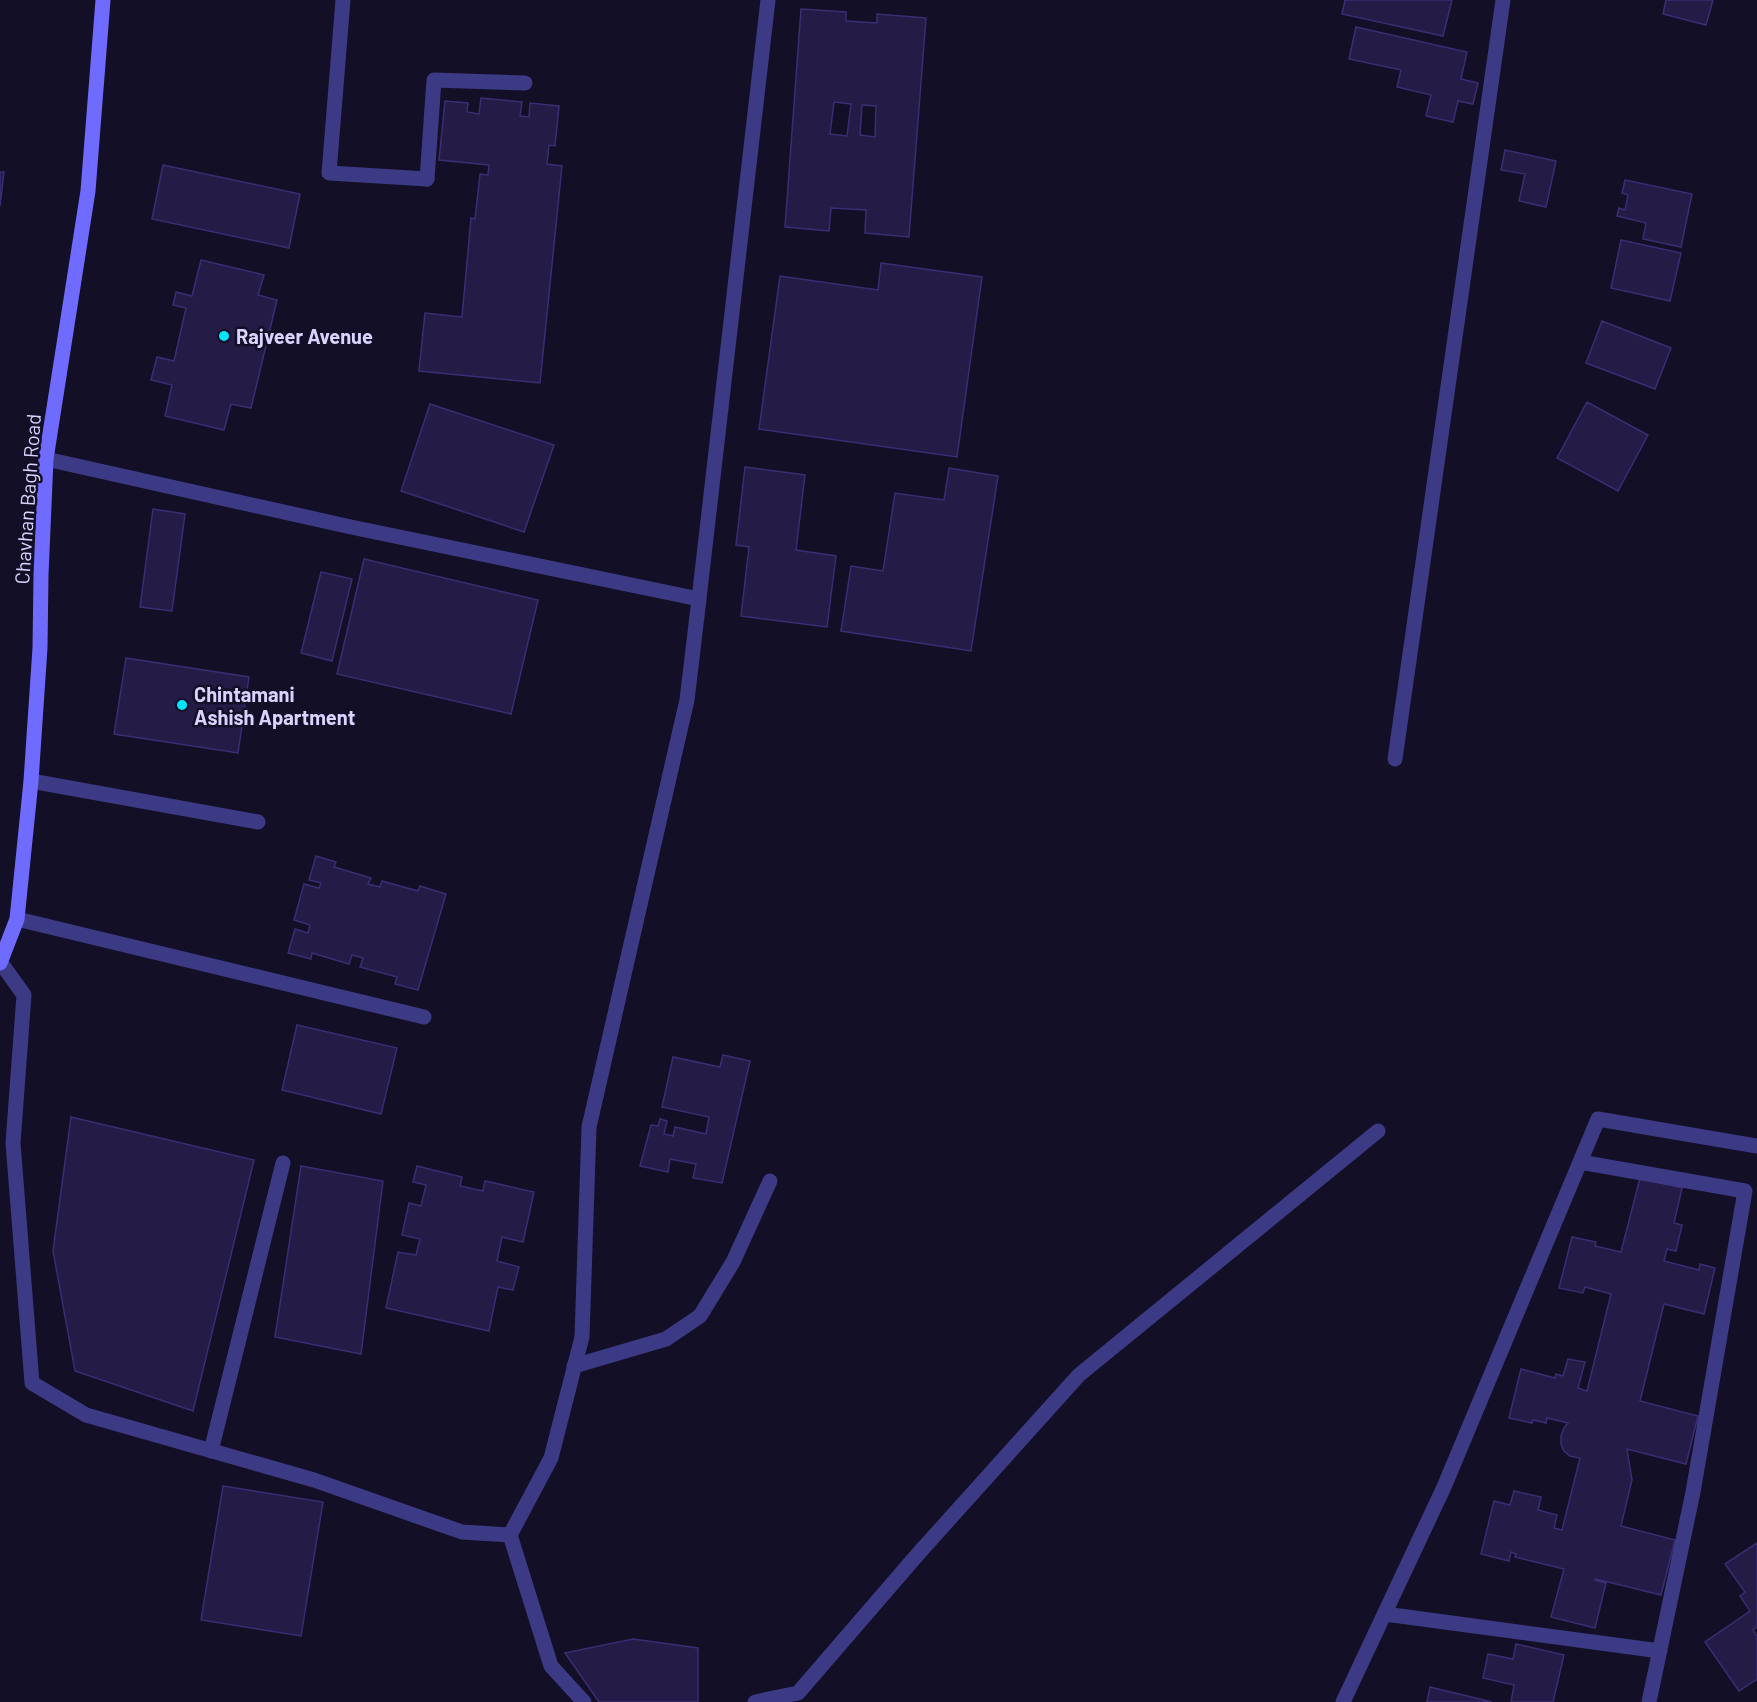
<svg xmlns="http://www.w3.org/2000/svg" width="1757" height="1702" font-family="Barlow,sans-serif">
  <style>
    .building { fill: #241b47; stroke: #3b2d73; stroke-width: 1.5; fill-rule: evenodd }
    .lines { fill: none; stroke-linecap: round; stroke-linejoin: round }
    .lane { stroke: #3d3a85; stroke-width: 15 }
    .street { stroke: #3d3a85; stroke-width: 15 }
    .secondary { stroke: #6f6bff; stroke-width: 15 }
    .poi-dot { fill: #00e5ff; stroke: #130f26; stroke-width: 2 }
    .labels { text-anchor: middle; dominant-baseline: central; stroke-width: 5; stroke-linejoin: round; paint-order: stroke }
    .poi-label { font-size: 20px; font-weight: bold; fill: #d9d4ff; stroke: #130f26; text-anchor: start }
    .street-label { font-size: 20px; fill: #d9d4ff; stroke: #130f26 }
  </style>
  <rect width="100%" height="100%" fill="#130f26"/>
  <path class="building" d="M1345,0h107l-9,36 -101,-22z
    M1666,0h47l-7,25 -43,-11z
    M801,9l45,3v9l31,2v-9l49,4 -17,219 -44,-4 1,-23 -35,-2 -2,23 -44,-4zM834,102l17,2 -4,32 -17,-2zM862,105l14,1 -1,31 -15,-2z
    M1356,27l111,25 -6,27 17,4 -5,21 -15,-3 -5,21 -27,-6 5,-21 -34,-8 4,-17 -52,-11z
    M481,98l41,4 -2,14 9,1 1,-14 29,3 -4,40 -6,-1 -2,19 15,2 -22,217 -121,-12 6,-58 37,4 9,-99 4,1 5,-45 8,1 1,-10 -50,-5 6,-59 23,2 -1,9 12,2z
    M1505,150l51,11 -10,46 -27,-6 6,-27 -24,-4z
    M163,165l137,29 -11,54 -137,-29z
    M0,172h4l-4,34z
    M1625,180l67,14 -11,53 -38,-8 3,-16 -29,-7 2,-8 6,2 3,-15 -6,-2z
    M1621,240l60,13 -11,48 -59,-13z
    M201,260l63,15 -6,20 19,5 -26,108 -20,-4 -7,26 -59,-14 7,-31 -21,-5 6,-23 17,4 12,-53 -13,-3 3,-13 16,4z
    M881,263l101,14 -25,180 -198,-28 21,-153 98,14z
    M1602,321l69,27 -16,41 -69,-26z
    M1587,402l61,33 -30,56 -61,-33z
    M430,404l124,41 -30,87 -123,-41z
    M745,467l60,8 -9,75 40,6 -9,71 -86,-11 8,-69 -13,-2z
    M949,468l49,8 -27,175 -130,-20 10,-65 32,5 12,-78 49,7z
    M153,509l32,5 -13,97 -32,-4z
    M364,559l174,41 -27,114 -174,-40z
    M321,572l31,7 -20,82 -31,-8z
    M126,658l123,19 -11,76 -124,-19z
    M316,856l20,6 -2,5 37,11 -3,6 12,3 2,-6 36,10 2,-5 26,8 -28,96 -23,-6 2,-7 -37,-10 3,-9 -11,-3 -3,9 -37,-11 -1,6 -23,-6 7,-24 13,4 2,-8 -16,-5 10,-36 15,4 2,-5 -12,-3z
    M297,1025l100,23 -16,66 -99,-24z
    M723,1055l27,6 -28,122 -29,-5 3,-14 -26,-5 -2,13 -28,-6 11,-41 7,1 2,-7 7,2 -3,13 9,2 2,-9 31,7 3,-17 -47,-10 11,-50 47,10z
    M71,1117l183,43 -61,251 -118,-40 -22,-120z
    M301,1166l82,15 -22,173 -86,-17z
    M417,1166l45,11 -2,9 23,5 2,-10 49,11 -11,50 -21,-5 -5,24 22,6 -6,23 -15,-3 -9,44 -103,-23 12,-56 18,3 4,-16 -18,-4 7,-32 12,3 5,-21 -13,-3z
    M1640,1178l42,10 -8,35 8,2 -6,26 -9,-2 -3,12 35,9 1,-6 15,4 -11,46 -40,-10 -24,97 58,15 -12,48 -59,-15 5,31 -11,46 54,14 -14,55 -65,-16 -1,1 11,3 -11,45 -44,-11 13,-48 -49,-12 1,-3 -5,-2 -2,9 -28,-7 13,-53 16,4 4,-14 27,6 -3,13 19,5 -3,13 8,2 18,-72 -10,-2 -6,-5 -3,-7v-8l3,-8 4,-5 -21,-5 -1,5 -13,-3 -1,3 -23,-5 12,-49 34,9 1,-4 7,2 5,-17 17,3 -7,26 9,3 24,-97 -26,-7 -2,6 -24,-5 13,-51 24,5 -1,4 26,6z
    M223,1486l100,16 -22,134 -100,-16z
    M1757,1543v84l-4,3 4,6v43l-18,12 -34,-49 45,-31 -10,-15 5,-4 -20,-28z
    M633,1639l65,9v54h-99l-34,-49z
    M1516,1644l48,11 -11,47h-42l3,-17 -31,-7 5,-24 25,5z
    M1430,1687l62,15h-65z"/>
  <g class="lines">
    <path class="lane" d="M427,179l7,-99 91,3
      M31,781l227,41
      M17,919l407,98
      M574,1366l92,-27 34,-23 33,-54 37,-81
      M211,1451l72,-288
      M510,1535l41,131 33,36
      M755,1702l43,-9 120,-139 161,-179 299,-244"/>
    <path class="street" d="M343,0l-14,173 98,6
      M699,599l69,-599
      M1395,759l108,-759
      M1,963l23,32 -11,148 19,240 54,32 228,65 148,52 48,3 41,-77 31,-121 7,-210 98,-427 12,-101 -348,-72 -305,-68
      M1580,1162l165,29 -52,301 -44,210
      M1385,1614l275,37
      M1343,1702l101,-215 154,-368 159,27"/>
    <path class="secondary" d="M0,963l17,-44 14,-138 9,-133 1,-73 5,-116 42,-268 15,-191"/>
  </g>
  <g class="poi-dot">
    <circle cx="224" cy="336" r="6"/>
    <circle cx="182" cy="705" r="6"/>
  </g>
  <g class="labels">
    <g class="poi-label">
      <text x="236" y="336">Rajveer Avenue</text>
      <text x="194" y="694">Chintamani<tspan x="194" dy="23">Ashish Apartment</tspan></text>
    </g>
    <g class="street-label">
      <text transform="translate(27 499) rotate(-86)">Chavhan Bagh Road</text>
    </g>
  </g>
</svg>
